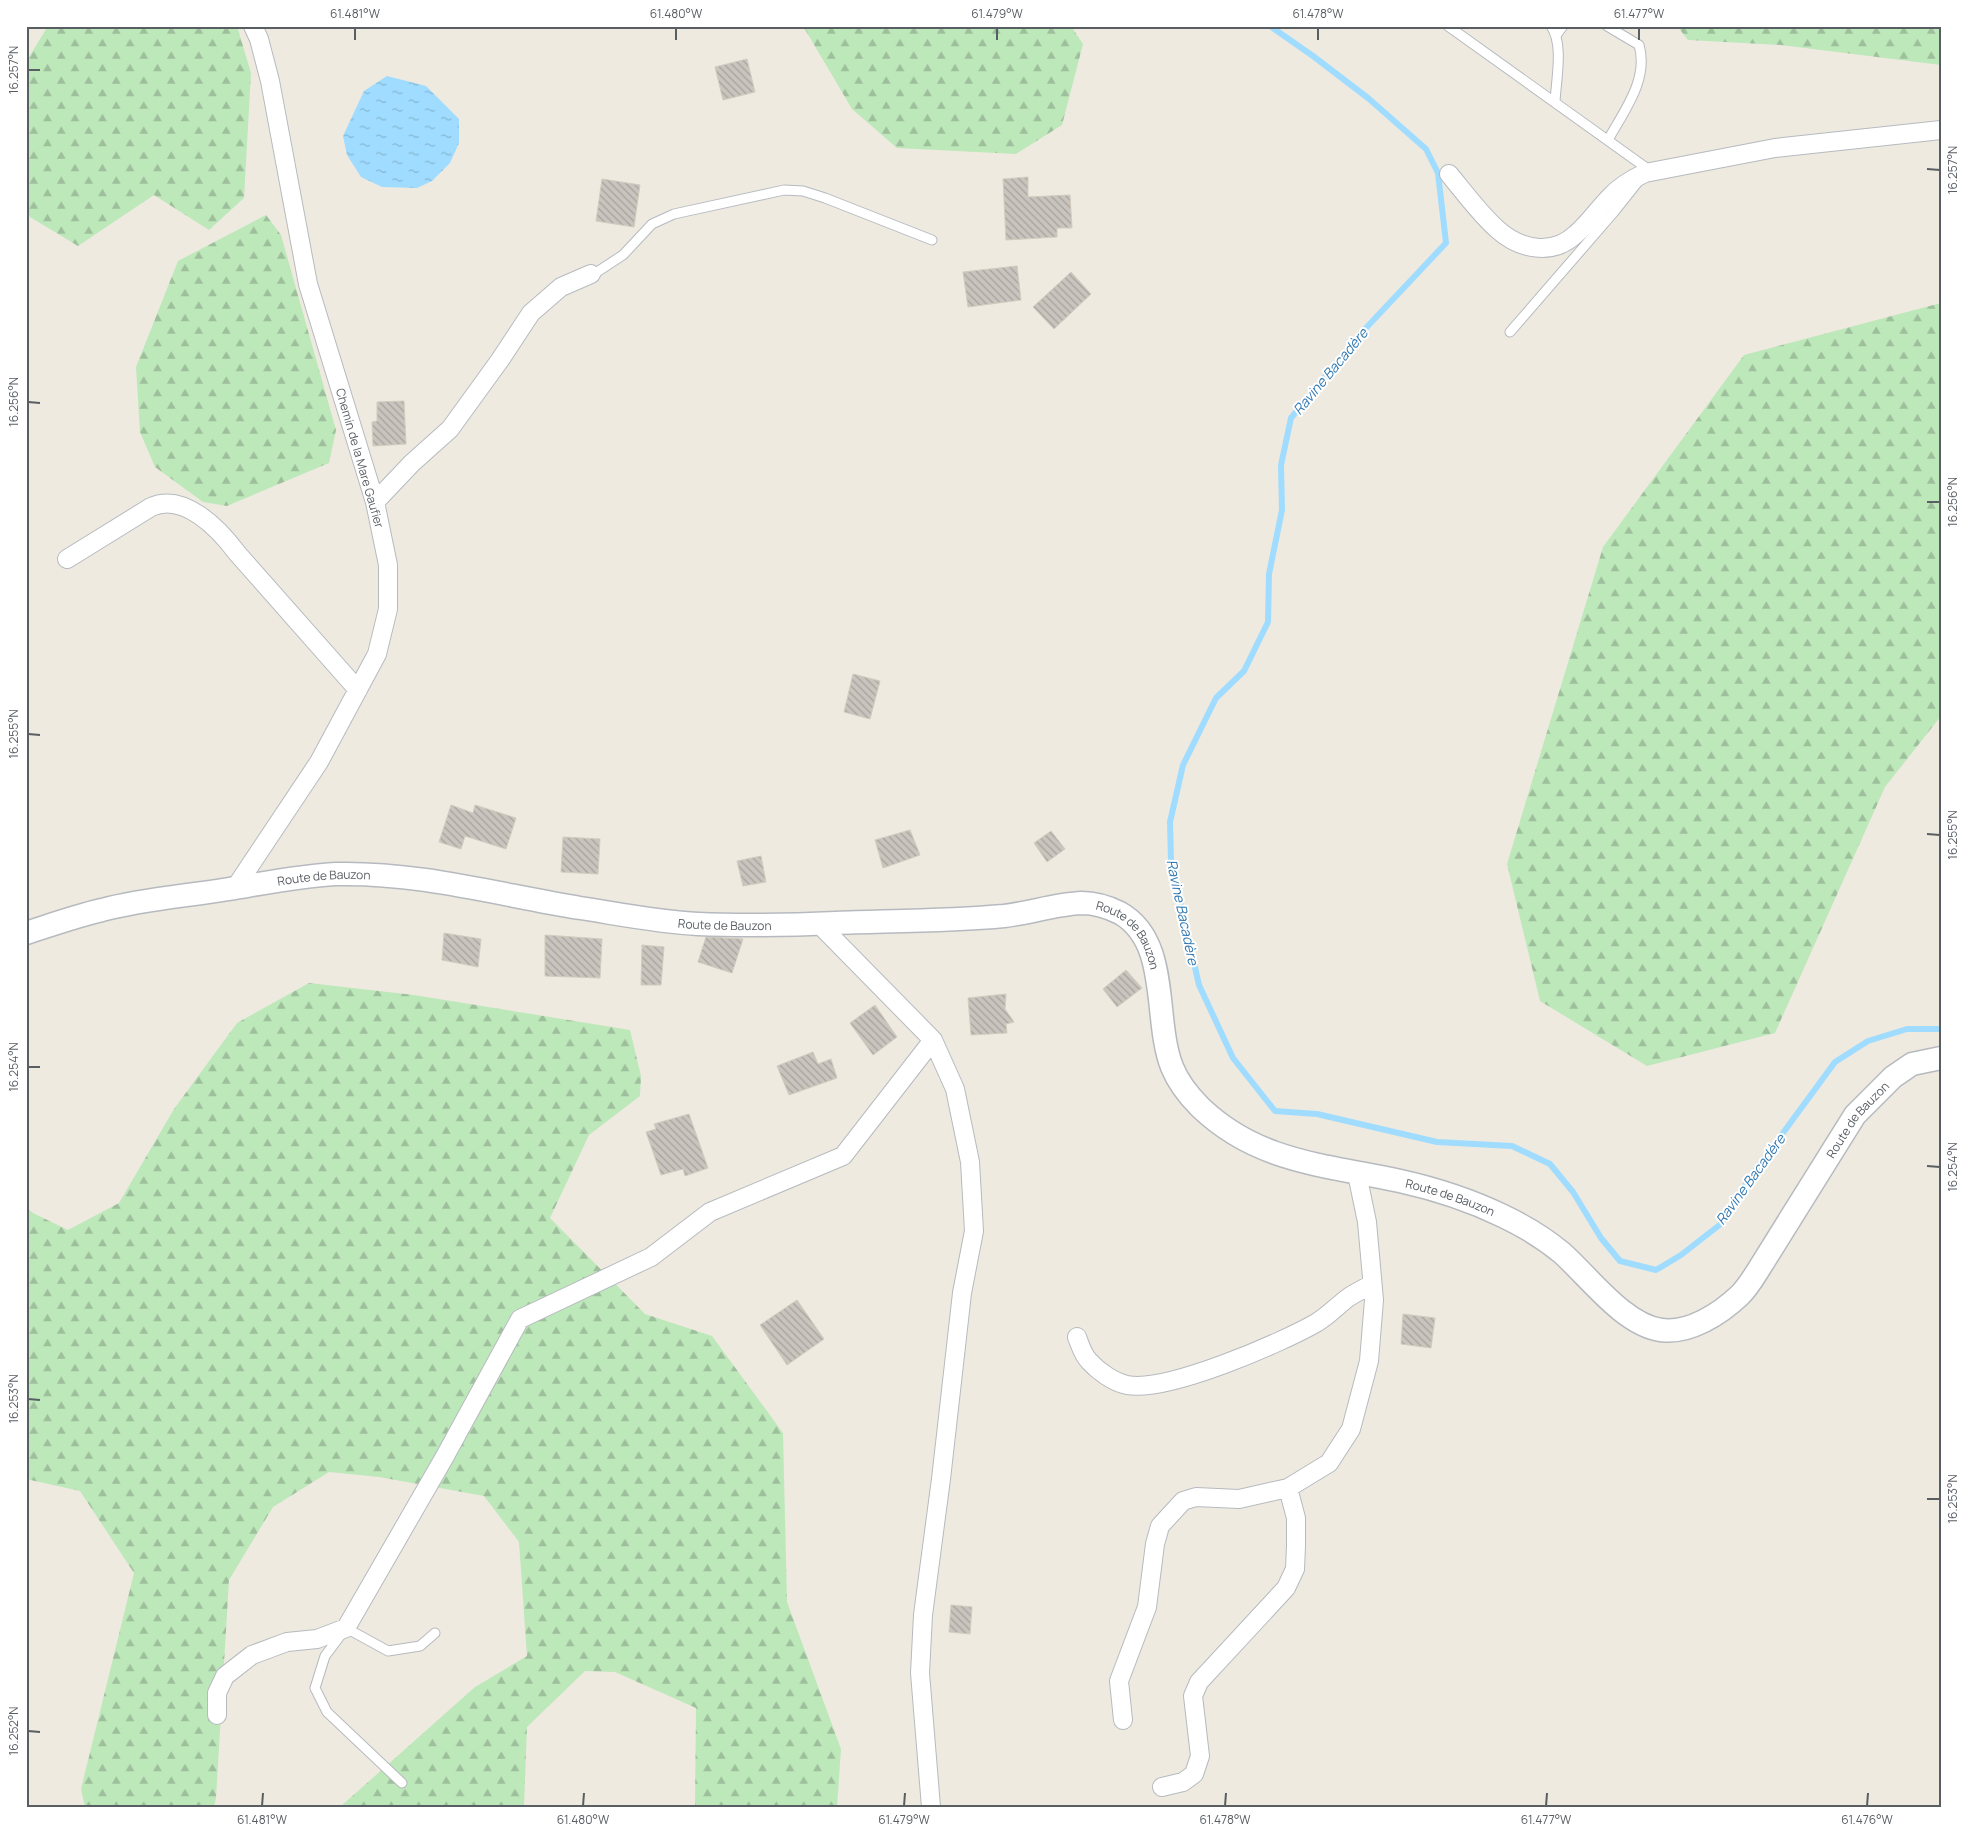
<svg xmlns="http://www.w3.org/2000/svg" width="1967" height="1833" font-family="Manrope,sans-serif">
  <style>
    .forest { fill: url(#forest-firs) }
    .water { fill: url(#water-ripples) }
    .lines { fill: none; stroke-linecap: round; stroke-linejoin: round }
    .stream { stroke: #9fdcff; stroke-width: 6 }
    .building { fill: url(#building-back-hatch); stroke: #d3cbbe }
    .service-casing { stroke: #b6babf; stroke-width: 11 }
    .minor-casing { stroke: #b6babf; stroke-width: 20 }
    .tertiary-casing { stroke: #b6babf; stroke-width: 25 }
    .service { stroke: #fff; stroke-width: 9 }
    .minor { stroke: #fff; stroke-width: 18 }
    .tertiary { stroke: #fff; stroke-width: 22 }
    .ticks { fill: none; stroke: #595e63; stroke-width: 2 }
    .labels { text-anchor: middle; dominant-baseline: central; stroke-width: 4; stroke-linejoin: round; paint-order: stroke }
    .street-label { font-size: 12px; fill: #595e63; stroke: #fff }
    .water-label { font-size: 14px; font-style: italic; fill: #3179b2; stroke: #fff }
    .neatline { fill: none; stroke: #595e63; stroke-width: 2 }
    .ticks-label { font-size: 12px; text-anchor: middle; fill: #595e63 }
  </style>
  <defs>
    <pattern id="forest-firs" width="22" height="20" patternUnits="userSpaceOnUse" patternTransform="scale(1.25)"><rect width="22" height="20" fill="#bde8ba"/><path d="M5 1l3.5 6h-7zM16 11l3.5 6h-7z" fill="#9dbf9b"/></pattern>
    <pattern id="water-ripples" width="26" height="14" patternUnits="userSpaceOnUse" patternTransform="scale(1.25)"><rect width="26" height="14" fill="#9fdcff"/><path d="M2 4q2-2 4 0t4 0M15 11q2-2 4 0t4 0" fill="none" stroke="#85b6d2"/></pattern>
    <pattern id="building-back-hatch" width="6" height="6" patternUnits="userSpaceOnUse" patternTransform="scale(1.25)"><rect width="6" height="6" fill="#c9c4bd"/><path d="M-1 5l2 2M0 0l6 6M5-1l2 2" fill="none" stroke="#a6a29d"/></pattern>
  </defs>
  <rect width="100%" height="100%" fill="#eeeae0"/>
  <path class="forest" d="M48,26h189l14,47 -7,125 -35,32 -55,-35 -76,51 -48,-29 -4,-9v-146z
    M803,26h268l12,18 -21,81 -46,29 -119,-6 -45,-39z
    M1677,26h264v39l-160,-20 -93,-5z
    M266,215l15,20 55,195 -7,33 -102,43 -24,-4 -48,-35 -15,-35 -4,-65 42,-106z
    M1941,303v413l-56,71 -110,246 -128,33 -107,-65 -33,-137 96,-317 141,-192z
    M309,983l105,12 216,35 11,46 -1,20 -51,39 -39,83 95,96 67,22 71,97 4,169 54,147 -4,58h-142l1,-99 -81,-36 -30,-1 -58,56 -3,80h-184l135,-120 52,-31 -8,-114 -35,-46 -105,-19 -50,-5 -56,35 -44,73 -13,218 -2,9h-129l-4,-18 53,-216 -54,-82 -54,-12v-272l7,6 35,17 51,-27 55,-94 63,-86z"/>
  <path class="water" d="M387,76l39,10 33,33v24l-9,20 -18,18 -15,7 -35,-1 -21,-10 -14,-22 -4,-19 21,-45z"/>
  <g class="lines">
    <path class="stream" d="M1270,26l43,30 55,42 58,51 12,24 8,70 -81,86 -74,89 -10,47 1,45 -13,64 -1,48 -24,49 -28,27 -33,67 -13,57 1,39 28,124 34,73 42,53 42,3 120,28 75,4 38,18 23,28 28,46 19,23 36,9 25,-15 41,-32 25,-41 88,-120 33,-21 39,-12h34"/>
  </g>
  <path class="building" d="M747,59l8,33 -32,8 -8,-33z
    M1028,177v20l42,-2 2,33h-15v9l-51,3 -3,-61z
    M602,179l38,6 -6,42 -38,-6z
    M1017,266l4,34 -53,7 -5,-35z
    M1071,272l20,22 -37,35 -21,-22z
    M404,401l2,43 -33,2 -1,-24 5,-1v-19z
    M853,674l27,7 -10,38 -26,-7z
    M451,805l22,8 2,-8 41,13 -10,31 -41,-13 -4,13 -22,-7z
    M910,830l10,25 -37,13 -8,-28z
    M1051,831l14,18 -18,13 -13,-19z
    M563,837l37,2 -2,35 -37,-2z
    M761,856l5,26 -23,4 -6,-25z
    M444,933l37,6 -3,28 -36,-7z
    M545,935l57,4 -2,39 -55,-2z
    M706,937l37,2 -11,34 -34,-11z
    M642,945l22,2 -3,38h-20z
    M1126,970l16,18 -25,19 -14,-18z
    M1006,994l-1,15 9,13 -8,2 1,9 -36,2 -3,-37z
    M875,1005l22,32 -24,18 -23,-32z
    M813,1052l5,12 13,-5 6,19 -48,17 -12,-29z
    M689,1114l19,54 -23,8 -2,-7 -22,6 -15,-43 10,-3 -2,-5z
    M797,1300l27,39 -37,26 -27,-40z
    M1403,1314l32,4 -4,30 -30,-4z
    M951,1605l21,2 -2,27 -21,-2z"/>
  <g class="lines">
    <defs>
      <path id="service" d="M1448,26l204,146
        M1551,26c13,18 5,54 4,76
        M1607,26l32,19c10,34 -15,66 -31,95
        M1557,34l6,-8
        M591,274l6,-2 26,-17 29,-31 22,-10 110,-24 19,1 22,7 107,42
        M1510,332l104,-120 23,-29
        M402,1783l-75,-71 -12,-24 10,-32 21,-28 42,23 32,-5 15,-13"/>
      <path id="minor" d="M1449,174c15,18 30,39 48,55 23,21 56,27 79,5 13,-11 22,-25 34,-37 9,-10 22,-18 35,-24l130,-25 166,-18
        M375,502l37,-39 38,-34 50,-69 31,-47 30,-26 30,-13
        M67,559l84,-52c33,-15 68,22 86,46l121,137
        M235,888l84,-126 58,-108 11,-45v-44l-13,-63 -67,-218 -38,-203 -11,-42 -6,-13
        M819,924l114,116 22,49 15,73 4,69 -12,62 -21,186 -18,136 -3,58 11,134
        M1077,1337c3,8 6,18 12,24 9,10 24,21 38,24 39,8 154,-42 189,-62 12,-7 22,-18 33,-26 8,-5 16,-9 23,-13
        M217,1715v-22l8,-17 27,-21 35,-13 30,-3 29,-11 98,-170 76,-139 131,-62 59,-45 133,-56 90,-116
        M1123,1720l-4,-39 28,-74 8,-63 5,-18 23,-25 13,-4 43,2 49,-11 41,-25 22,-34 18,-68 5,-61 -7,-78 -10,-48
        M1162,1787l21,-5 11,-8 6,-18 -7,-60 6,-14 87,-94 9,-19 1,-23v-28l-8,-30"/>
      <g id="tertiary">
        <path id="s1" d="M26,933c25,-8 50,-17 76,-23 41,-11 85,-14 127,-21 36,-6 70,-13 107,-15 82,-2 164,21 244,34 39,6 79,14 118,16 46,2 93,1 138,-1 56,-2 112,-2 168,-7 26,-3 52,-12 78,-13 13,0 26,4 38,10 51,29 33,106 52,154 6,15 17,29 28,40 58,56 127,58 200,74 36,8 70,19 103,35 21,10 41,22 59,37 27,24 62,72 99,77 28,4 59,-16 79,-35 7,-7 12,-15 17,-23l98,-157 38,-38 19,-13 29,-6"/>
      </g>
    </defs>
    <use href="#service" class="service-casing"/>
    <use href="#minor" class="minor-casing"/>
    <use href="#tertiary" class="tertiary-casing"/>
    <use href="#service" class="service"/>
    <use href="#minor" class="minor"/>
    <use href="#tertiary" class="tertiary"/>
  </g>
  <path class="ticks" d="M355,40v-12M676,40v-12M997,40v-12M1318,40v-12M1639,40v-12M28,70h12M1927,169l13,1M28,402l12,1M1927,502h13M28,734l12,1M1927,834l13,1M28,1067h12M1927,1166l13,1M28,1399l12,1M1927,1499h13M28,1731l12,1M262,1806l1,-13M583,1806l1,-13M904,1806l1,-13M1225,1806l1,-13M1546,1806l1,-13M1867,1806l1,-13"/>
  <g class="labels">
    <g class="street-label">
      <text transform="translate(360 458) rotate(74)">Chemin de la Mare Gaufier</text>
      <text stroke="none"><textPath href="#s1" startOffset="304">Route de Bauzon</textPath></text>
      <text stroke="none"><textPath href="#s1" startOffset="709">Route de Bauzon</textPath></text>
      <text stroke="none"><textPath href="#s1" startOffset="1129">Route de Bauzon</textPath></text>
      <text stroke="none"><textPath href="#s1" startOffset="2148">Route de Bauzon</textPath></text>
      <text stroke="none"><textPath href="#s1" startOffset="1594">Route de Bauzon</textPath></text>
    </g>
    <g class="water-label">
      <text transform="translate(1330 371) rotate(-50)">Ravine Bacadère</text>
      <text transform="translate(1183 912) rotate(78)">Ravine Bacadère</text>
      <text transform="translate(1750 1179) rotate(-54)">Ravine Bacadère</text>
    </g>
  </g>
  <rect width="1967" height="1833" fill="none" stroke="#ffffff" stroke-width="55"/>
  <rect x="28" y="28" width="1912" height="1778" class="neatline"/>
  <g class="ticks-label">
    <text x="355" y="18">61.481°W</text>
    <text x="676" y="18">61.480°W</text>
    <text x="997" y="18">61.479°W</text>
    <text x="1318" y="18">61.478°W</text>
    <text x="1639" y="18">61.477°W</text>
    <text transform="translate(14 70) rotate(-90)" y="4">16.257°N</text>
    <text transform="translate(1953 170) rotate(-90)" y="4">16.257°N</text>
    <text transform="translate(14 402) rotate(-90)" y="4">16.256°N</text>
    <text transform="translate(1953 502) rotate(-90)" y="4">16.256°N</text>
    <text transform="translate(14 734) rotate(-90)" y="4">16.255°N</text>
    <text transform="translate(1953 835) rotate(-90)" y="4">16.255°N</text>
    <text transform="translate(14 1067) rotate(-90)" y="4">16.254°N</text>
    <text transform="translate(1953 1167) rotate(-90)" y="4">16.254°N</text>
    <text transform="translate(14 1399) rotate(-90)" y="4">16.253°N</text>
    <text transform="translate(1953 1499) rotate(-90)" y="4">16.253°N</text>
    <text transform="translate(14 1731) rotate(-90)" y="4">16.252°N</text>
    <text x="262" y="1824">61.481°W</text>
    <text x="583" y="1824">61.480°W</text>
    <text x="904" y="1824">61.479°W</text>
    <text x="1225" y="1824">61.478°W</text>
    <text x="1546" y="1824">61.477°W</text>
    <text x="1867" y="1824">61.476°W</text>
  </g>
</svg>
